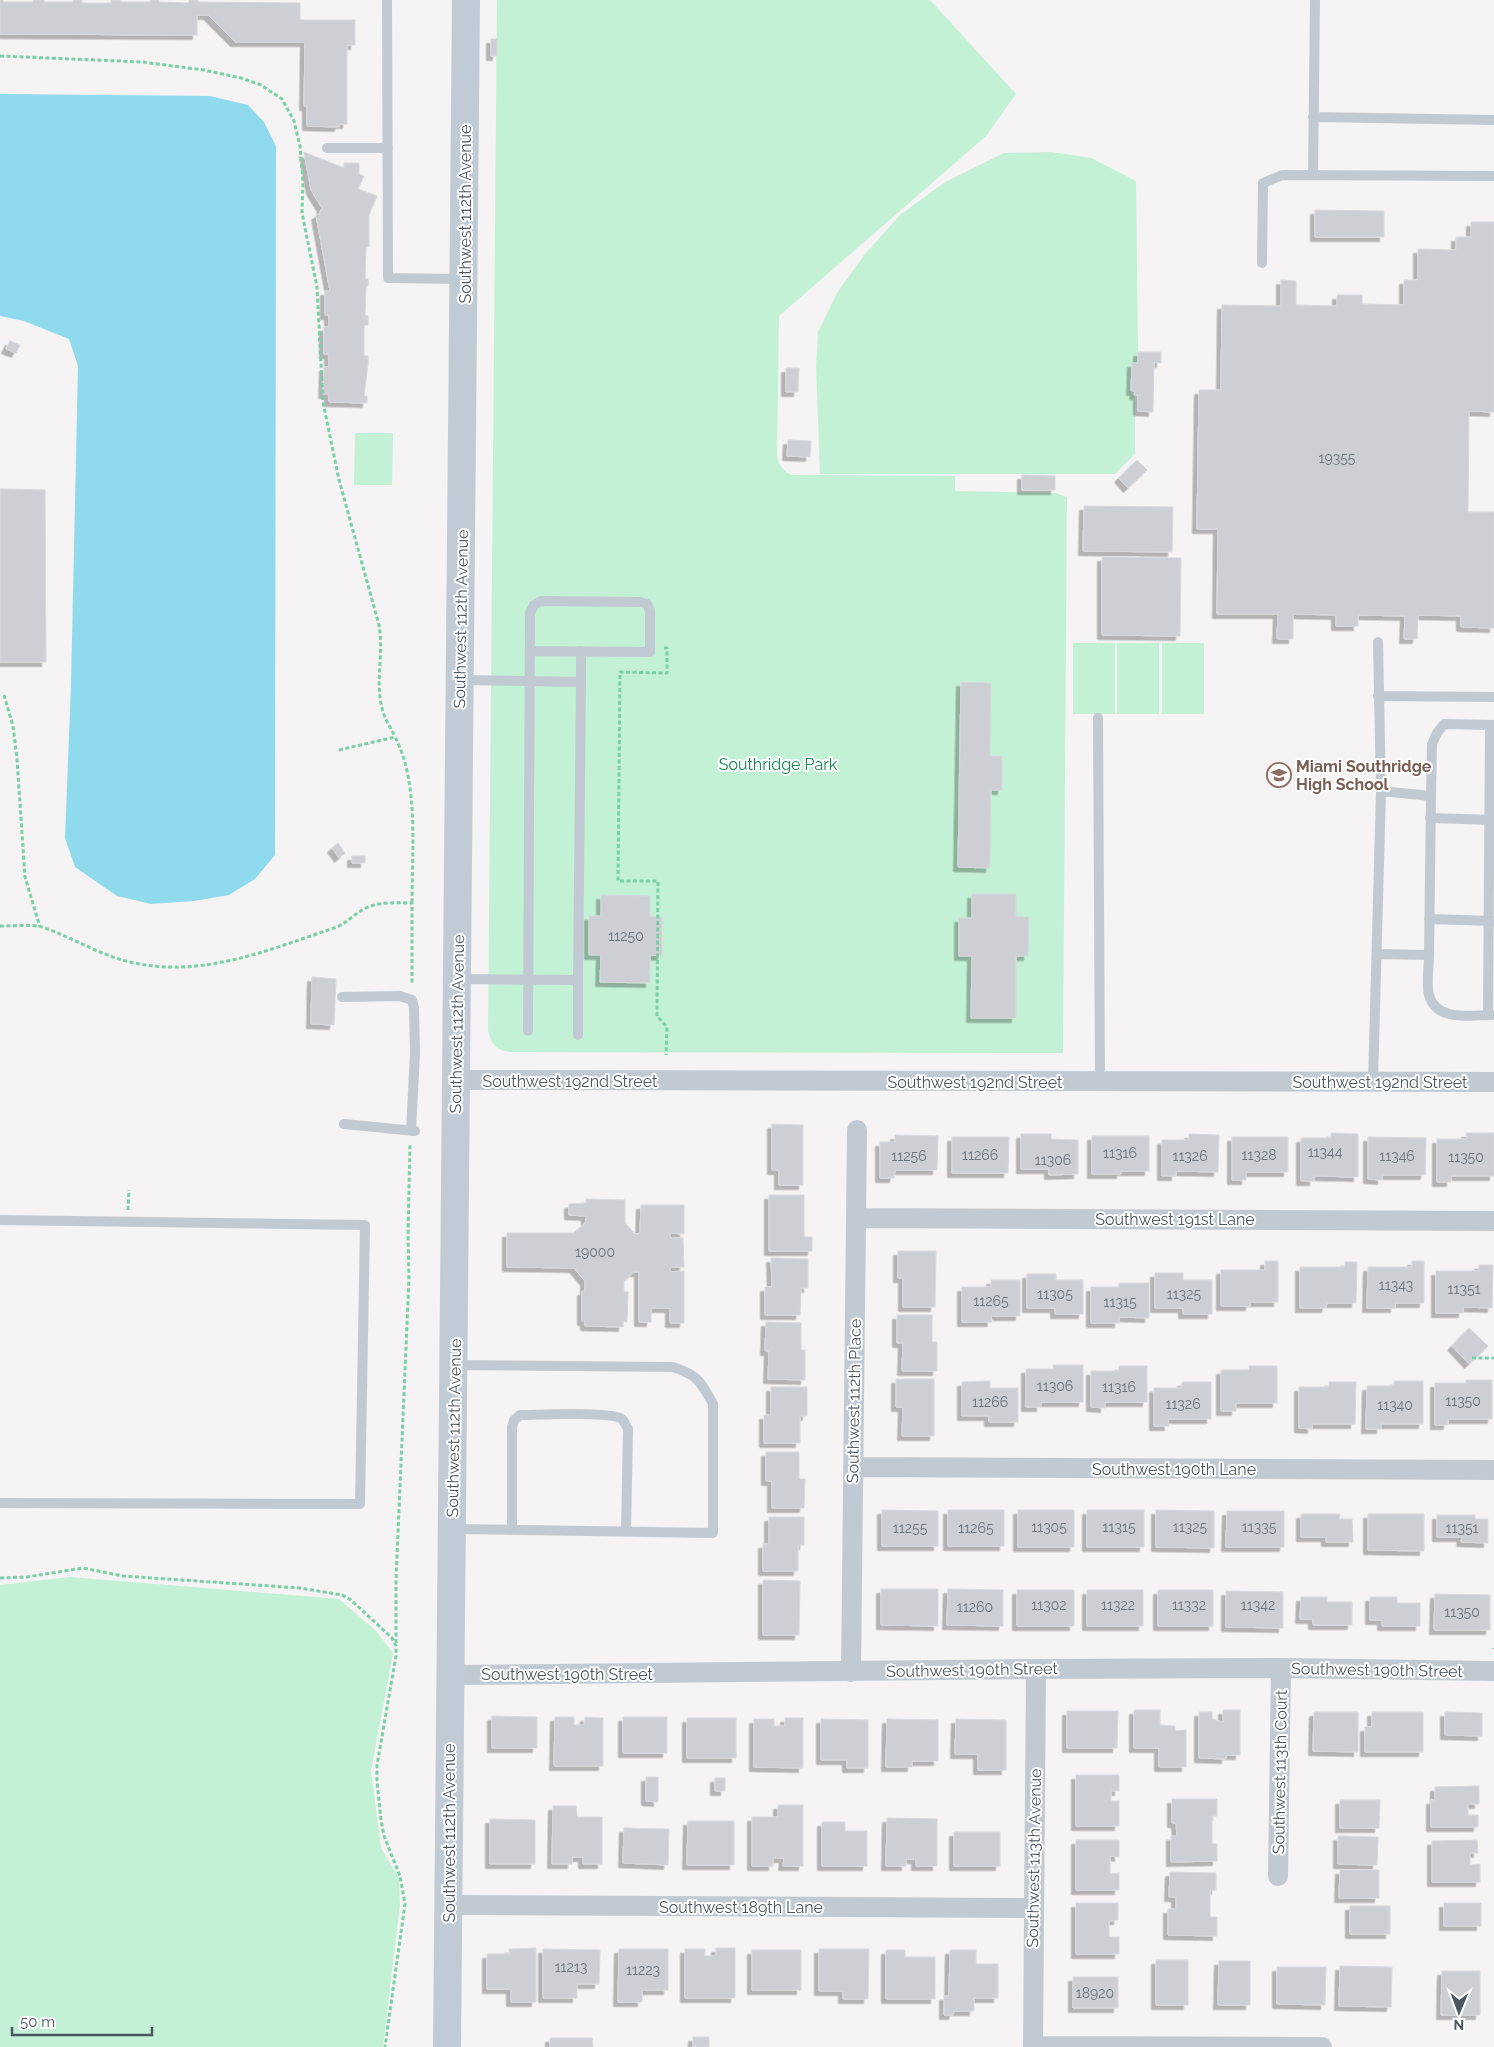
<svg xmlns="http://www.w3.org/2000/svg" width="1494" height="2047" font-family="Raleway,sans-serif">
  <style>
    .green { fill: #c3f1d5 }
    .water { fill: #90daee }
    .building { fill: #cdcfd5; stroke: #d7d9de; filter: url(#shadow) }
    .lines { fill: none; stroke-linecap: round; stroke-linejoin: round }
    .path { stroke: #7ad0a6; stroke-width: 3; stroke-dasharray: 4 2.5; stroke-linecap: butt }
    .lane { stroke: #c1cad2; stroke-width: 10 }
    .street { stroke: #c1cad2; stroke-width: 20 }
    .secondary { stroke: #c1cbd6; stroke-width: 28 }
    .labels { text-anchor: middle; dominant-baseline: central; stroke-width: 4; stroke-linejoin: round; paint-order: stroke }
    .number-label { font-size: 14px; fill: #6b747e }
    .street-label { font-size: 16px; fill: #4a5661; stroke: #fff }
    .park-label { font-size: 16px; fill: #17864f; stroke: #fff }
    .education-label { font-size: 16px; font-weight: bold; fill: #785e54; stroke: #fff; text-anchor: start }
  </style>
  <defs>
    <filter id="shadow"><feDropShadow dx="-4.5" dy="4.5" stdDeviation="0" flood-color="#0004"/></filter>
  </defs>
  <rect width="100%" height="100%" fill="#f5f3f3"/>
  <path class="green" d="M497,0h433l86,94 -30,42 -207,180 -2,139c2,10 5,15 14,20l164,1v15l100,2 12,4 -4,556 -553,-1c-14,-2 -19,-8 -22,-22z
    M1051,152l40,6 45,23 2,171v11h-6l-1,27 4,1v63l-20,20h-295l-4,-108 2,-34 19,-39 28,-39 35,-39 45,-33 59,-29z
    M355,433h38l-1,52h-38z
    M1073,643h42v71h-42z
    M1117,643h42v71h-42z
    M1162,643h42v71h-42z
    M70,1577l269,22 37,32 17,22 -22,118 10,77 18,30 1,26 -17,143h-383v-462z"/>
  <path class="water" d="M0,94l210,2 38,9 16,17 12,24 -1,709 -20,24 -26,16 -35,6 -43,3 -34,-8 -42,-29 -10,-29 6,-153 7,-319 -9,-27 -45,-18 -24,-5z"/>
  <path class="building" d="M0,0h3v2h30v-2h11v2h29v-2h9v3h29v-3h9v2h30v-2h9v2l30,1v-3h9v2l102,1v17h55v25h-8v79h-8v3l-32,-1v-20h-3l1,-64h-70l-27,-27h-11v20l-197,-1z
    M491,39h6v17h-6z
    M304,152l40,16v-5h15v11l5,2 -6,13 19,7 -8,19v32h-3l-1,32h3v7h-2l-1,30h3v9h-4v31h4v8l-4,32h3v7l-38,-1v-8h-6l1,-27h5v-13h-5v-27h5v-12h-4v-24h5l-14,-76 3,-1 3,-6 -11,-18z
    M1315,210l69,1v26h-69z
    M1471,222h23v190l-25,-1 -1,101h26v116l-33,-1v-11l-43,-1 -1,24h-13l1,-23 -47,-1v11h-22v-11l-43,-1v25h-16l1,-25h-61l1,-85h-21l2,-139h22l1,-85 59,1v-26l15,1v24l41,1v-11h25v9l42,1v-25h14v-31l38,1v-13h15z
    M10,341l10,4 -4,8 -10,-4z
    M1138,352h23v11l-7,-1 -1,50 -15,-1v-16h-4l1,-4h-4l1,-28h6z
    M786,368h13l-1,24h-12z
    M788,440l23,1 -1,16 -23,-1z
    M1137,460l10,10 -19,18 -9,-10z
    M1022,475l33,1v14h-33z
    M0,489l45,1 1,172h-46z
    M1084,506l89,1 -1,45 -89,-1z
    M1102,557l79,1 -1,78 -78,-1z
    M961,682l30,1 -1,73h12v34h-11l-1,78 -32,-1z
    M338,843l7,10 -6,5 -7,-10z
    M352,856h13v7h-13z
    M972,894h44v23h13l-1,39h-12v62h-45l1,-62h-13v-38h13z
    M601,895l49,1v20l12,1v39l-12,-1v28l-50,-1 1,-27h-12v-39h12z
    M312,977l24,2 -2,46 -23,-1z
    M772,1124l31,1v60h-24v-15h-7z
    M1331,1133l27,1v43l-44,-1v5h-13v-43h30z
    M1466,1133h28v43h-43v6h-14v-43h30z
    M1021,1134h30v5l27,1v34l-29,1v-6h-28z
    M1189,1134l30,1 -1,37 -42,-1v5h-14v-36h27z
    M895,1135l43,1 -1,34h-42l-1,8h-14v-36h15z
    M1092,1136h57v35h-28v3h-29z
    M952,1137h57l-1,36h-56z
    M1232,1137h56v35h-42v8h-14z
    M1368,1137l58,1 -1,37h-43v5l-14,-1z
    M769,1195h35v42h8v14h-43z
    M586,1199l39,1v23l10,11 5,-1 1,-28h43v29l-14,-1v5h13l1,29h-14v5l14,-1v52h-14v-15h-19v14h-12v-50h-5l-10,9v11h4l-1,30 -4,-1v6l-38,-1v-5h-3v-30h3v-10l-11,-13 -67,-1v-34h67l12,-11v-6l-17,-1v-11l17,-1z
    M898,1251h38l-1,56h-32v-29h-5z
    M771,1258l37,1v29h-7l-1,27h-35v-28h7z
    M1265,1261h13v41h-28v4h-29v-36h44z
    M1412,1261h12v42h-29v5h-28l1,-41h44z
    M1345,1262h12l-1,41h-29l-1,5h-26v-41h45z
    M1479,1265h14l-1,43 -29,-1v6h-27v-42h43z
    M1155,1273h28v7h29v34h-29v-6h-28z
    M1027,1274h29v6h27v34h-28v-6h-28z
    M991,1280h29v36h-29l1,6h-30v-35h29z
    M1119,1283h30v35l-30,-1v6h-28v-36h28z
    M897,1315h35v27h5v29h-35l1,-28h-6z
    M766,1322l35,1v27h4v30l-37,-1 1,-28h-4z
    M1469,1328l19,18 -19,18 -17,-18z
    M1053,1365h30v37h-42v5h-15v-38h28z
    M1119,1366h28v36h-42v6l-14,-1v-36h28z
    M1249,1366h28v37h-41v8h-15v-41h28z
    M896,1379h38v57h-32l1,-29h-7z
    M1466,1380h26v39h-44v6h-13v-42h31z
    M990,1381v7h28v34h-29v-6h-27v-34z
    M1394,1381h29v43h-42v5h-15l1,-43h27z
    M1182,1382h29v37h-43l1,7h-15v-38h28z
    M1329,1382h27l-1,42h-43v5l-13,-1v-41h30z
    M771,1387h36v29h-7v27h-36v-28h7z
    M766,1452h33v27h6l-1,29h-32v-27h-6z
    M882,1510l56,1v35h-56z
    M948,1510h56v36h-56z
    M1018,1510h56v37h-56z
    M1087,1510h57v37h-57z
    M1156,1510l58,1v37l-58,-1z
    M1227,1511h57v36h-58z
    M1301,1514h39l-1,5h13l1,23h-27v-5h-25z
    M1368,1514h56v37l-56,-1z
    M1437,1515h38v4h13v24l-27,-1 1,-5h-25z
    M769,1517h35v28h-6v26h-35v-27h6z
    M763,1580l37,1 -1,54h-36z
    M881,1589h57v37l-57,-1z
    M948,1589l55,1v36l-56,-1z
    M1017,1590h57v36h-57z
    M1087,1590h56v36h-56z
    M1158,1590h55v36h-55z
    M1226,1591l57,1v36l-57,-1z
    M1435,1594l55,1v35h-56z
    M1301,1597h26v5h25v23h-39v-6h-13z
    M1370,1597h27v6h23v23h-38v-6h-12z
    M1134,1710h26v15l15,1v5l11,-1v37h-27v-19h-25z
    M1223,1710h17v45h-14v4l-27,-1v-46h13v7l11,3z
    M1067,1711h51l-1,37h-50z
    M1314,1712h44v40l-45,-1z
    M1372,1712h51v40h-58v-25h7z
    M1445,1712l37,1v23l-37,-1z
    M492,1716l45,1v31h-45z
    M555,1717h19v8h10l1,-8 18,1v48h-49z
    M623,1717h44v36h-44z
    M687,1718h49v40h-49z
    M785,1718h18v50l-49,-1v-48h20v7h11z
    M821,1719l47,1v48h-21v-8h-26z
    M887,1719l51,1v41h-26v6h-26z
    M956,1719l50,1v50h-28v-16h-23z
    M1076,1775h43v16h-8v10h8v25h-43z
    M646,1777h12v25l-12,-1z
    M715,1778h10v13h-10z
    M1479,1786v18h-11v11h10v12h-47v-27h4v-13z
    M1172,1799h45v17h-5v28h5v17l-46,1v-26h6l-1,-13h-4z
    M1340,1800h40l-1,28h-39z
    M778,1805h25v61h-20l1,-8h-11v8h-21v-49h26z
    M553,1806h23l1,11h25v47h-19v-7h-11v7h-20z
    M887,1818l50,1v47h-21v-7h-10v7h-20z
    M490,1819l45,1v44h-45z
    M688,1821h46v44h-47z
    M822,1822h23v9h22v35h-45z
    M624,1828l45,1 -1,36 -45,-2z
    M954,1832h46v34h-46z
    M1338,1836l40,1 -1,28 -39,-1z
    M1076,1840h43v17l-9,-1v18l9,-1v17h-43z
    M1477,1840l1,13h-8v12l10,-1v18h-48v-41z
    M1340,1870h39v28h-40z
    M1170,1872l46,1v17h-6v27h7v19l-49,-1v-26h8v-12h-7z
    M1076,1903h42v17l-9,1v16h10v17h-43z
    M1444,1903h37v23h-37z
    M1350,1906h40v28h-40z
    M536,1948v54h-25v-13h-24v-35h23l-1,-5z
    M716,1948h19v50h-50v-49h20v7h11z
    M543,1949l57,1 -1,34h-22v14h-34z
    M619,1949h49v41h-26v12h-24z
    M819,1949h50l-1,50h-25v-8h-24z
    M752,1950h49v40h-49z
    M886,1950h19v7h30v42h-49z
    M950,1950h26v14h22v34h-24v13h-20l-1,4h-9v-19h5z
    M1156,1960h32v45h-32z
    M1219,1961h31v44h-32z
    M1340,1966l52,1 -1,40 -52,-1z
    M1277,1967h49l-1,38 -48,-1z
    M1442,1971h38v44h-39z
    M1073,1977h45v31h-45z
    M693,2037h16v10h-16z
    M550,2038h42l1,9h-43z"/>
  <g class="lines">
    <path class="path" d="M0,56l142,6 62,8 37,8 20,7 21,14 12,22 6,25 3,35 -1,32 15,74 6,115 16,78 40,145c5,28 -4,56 3,83 2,10 9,20 13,29
      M664,648h3v25l-47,-1 -2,209h40l-1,135 10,11 -1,28
      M4,695l9,31 4,33 8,118 15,50
      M339,750l56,-13c24,45 17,115 17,166
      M0,926c13,0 30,-2 42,1 30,10 57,28 88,35 71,17 138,-12 204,-34 12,-4 19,-13 30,-19 15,-8 32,-6 48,-6v82
      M128,1210l1,-20
      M1472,1358h22
      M0,1578l27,-1 56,-9 40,8 177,12 42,7 9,5 41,38 4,8v10l-19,109v16l4,39 3,16 16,40 5,28 -20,143
      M396,1643v-64l13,-301 -1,-43 2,-90
      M1494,1648v1"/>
    <path class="lane" d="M387,0l1,278 74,1
      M1313,117l181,3
      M327,148h61
      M1313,174l2,-174
      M1262,263l1,-80 19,-8 212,1
      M581,651v31
      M1378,696l116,1
      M1098,718l2,364
      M1381,791l50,5 1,-52 5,-11 7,-9 50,1
      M1430,818l64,2
      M1429,919l65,2
      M1377,954l52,1c0,12 -3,29 0,40 7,27 43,20 63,20
      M1429,955l2,-159
      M458,979l120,1 3,-298 -119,-2
      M342,997l58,-1 12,4 2,8 1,45 -4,78
      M1488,1015l2,-290
      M528,1031l2,-418 4,-8 7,-4 99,1 7,2 3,7v41l-120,-1
      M578,1035v-55
      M1373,1082l8,-291 -3,-149
      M344,1124l71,7
      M0,1220l365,5 -5,279 -360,-1
      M454,1529l259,4v-129c-12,-22 -15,-29 -40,-37l-219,-2
      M512,1530v-103l2,-7 6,-5c17,0 91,-4 102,4 2,2 4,7 6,10l-2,103"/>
    <path class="street" d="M456,1080l1038,2
      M857,1218l637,3
      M853,1467l641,3
      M851,1672l6,-542
      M450,1675l586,-6 245,-1 213,3
      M1278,1876l3,-208
      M448,1905l586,3
      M1033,2046l289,1
      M1033,2047l3,-378"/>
    <path class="secondary" d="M447,2047l19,-2047"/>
  </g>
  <defs>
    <symbol id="school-ring" viewBox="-11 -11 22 22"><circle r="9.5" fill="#fff" stroke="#8d6e63" stroke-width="1.5"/><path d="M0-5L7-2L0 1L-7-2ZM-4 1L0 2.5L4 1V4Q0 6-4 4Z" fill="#8d6e63"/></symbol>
  </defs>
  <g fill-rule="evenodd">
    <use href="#school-ring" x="1265" y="761" width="28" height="28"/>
  </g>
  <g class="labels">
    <g class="number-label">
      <text x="1337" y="458">19355</text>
      <text x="626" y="936">11250</text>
      <text x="1325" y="1152">11344</text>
      <text x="1120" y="1153">11316</text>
      <text x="980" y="1155">11266</text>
      <text x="1259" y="1155">11328</text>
      <text x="909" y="1156">11256</text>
      <text x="1190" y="1156">11326</text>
      <text x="1397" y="1156">11346</text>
      <text x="1466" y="1157">11350</text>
      <text x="1053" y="1160">11306</text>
      <text x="595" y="1252">19000</text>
      <text x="1396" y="1285">11343</text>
      <text x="1464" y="1289">11351</text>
      <text x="1055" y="1294">11305</text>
      <text x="1184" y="1294">11325</text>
      <text x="991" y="1301">11265</text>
      <text x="1120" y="1302">11315</text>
      <text x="1055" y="1386">11306</text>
      <text x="1119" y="1387">11316</text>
      <text x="1463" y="1401">11350</text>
      <text x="990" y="1402">11266</text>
      <text x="1183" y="1404">11326</text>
      <text x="1395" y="1405">11340</text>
      <text x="1049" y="1527">11305</text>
      <text x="1119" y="1527">11315</text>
      <text x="1190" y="1527">11325</text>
      <text x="1259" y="1527">11335</text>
      <text x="910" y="1528">11255</text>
      <text x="976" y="1528">11265</text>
      <text x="1462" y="1528">11351</text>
      <text x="1049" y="1605">11302</text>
      <text x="1118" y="1605">11322</text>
      <text x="1189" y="1605">11332</text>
      <text x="1258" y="1605">11342</text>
      <text x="975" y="1607">11260</text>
      <text x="1462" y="1612">11350</text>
      <text x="571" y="1967">11213</text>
      <text x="643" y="1970">11223</text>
      <text x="1095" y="1993">18920</text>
    </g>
    <g class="street-label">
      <text transform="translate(465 214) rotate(-90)">Southwest 112th Avenue</text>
      <text transform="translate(461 619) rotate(-89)">Southwest 112th Avenue</text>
      <text transform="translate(457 1024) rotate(-89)">Southwest 112th Avenue</text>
      <text x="570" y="1081">Southwest 192nd Street</text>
      <text x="975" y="1082">Southwest 192nd Street</text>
      <text x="1380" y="1082">Southwest 192nd Street</text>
      <text x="1175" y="1219">Southwest 191st Lane</text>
      <text transform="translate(854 1401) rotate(-89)">Southwest 112th Place</text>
      <text transform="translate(454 1428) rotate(-89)">Southwest 112th Avenue</text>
      <text x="1174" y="1469">Southwest 190th Lane</text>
      <text transform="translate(972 1670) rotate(-1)">Southwest 190th Street</text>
      <text transform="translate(1377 1670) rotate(1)">Southwest 190th Street</text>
      <text x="567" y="1674">Southwest 190th Street</text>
      <text transform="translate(1280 1772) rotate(-89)">Southwest 113th Court</text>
      <text transform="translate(449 1833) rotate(-90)">Southwest 112th Avenue</text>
      <text transform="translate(1034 1858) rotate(-89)">Southwest 113th Avenue</text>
      <text x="741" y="1907">Southwest 189th Lane</text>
    </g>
    <g class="park-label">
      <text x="778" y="764">Southridge Park</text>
    </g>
    <g class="education-label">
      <text x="1296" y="766">Miami Southridge<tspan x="1296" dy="18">High School</tspan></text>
    </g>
  </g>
  <g transform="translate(1459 2012) rotate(181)" stroke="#ffffff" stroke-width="4" paint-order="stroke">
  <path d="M0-4L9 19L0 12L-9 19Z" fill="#4a5661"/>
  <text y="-8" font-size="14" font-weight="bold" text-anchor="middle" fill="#4a5661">N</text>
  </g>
  <path d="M12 2027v8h140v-8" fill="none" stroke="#4a5661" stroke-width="2.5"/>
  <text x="20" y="2027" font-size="15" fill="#4a5661" stroke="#ffffff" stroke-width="4" paint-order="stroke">50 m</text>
</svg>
